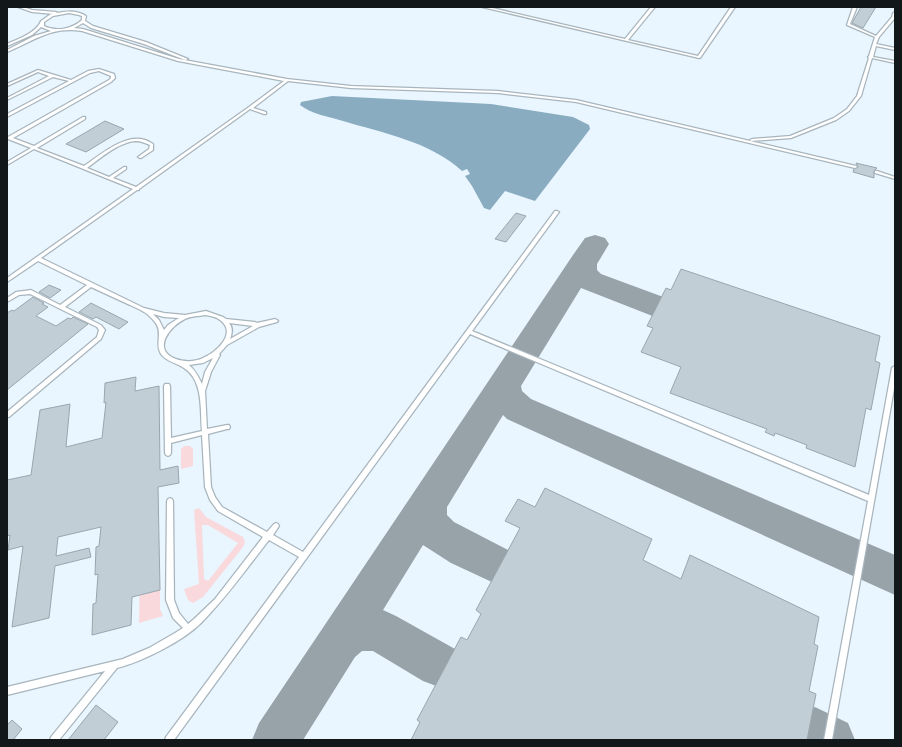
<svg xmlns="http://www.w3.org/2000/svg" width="902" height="747" font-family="'DM Sans',sans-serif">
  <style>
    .green { fill: #f9d9dc; fill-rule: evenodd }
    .water { fill: #8aacc1 }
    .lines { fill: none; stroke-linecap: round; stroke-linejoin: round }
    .taxiway { fill: #98a2a9; fill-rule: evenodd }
    .building { fill: #c1ced6; stroke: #99a6ae }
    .lane-casing { stroke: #a9b5bd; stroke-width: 2.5 }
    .lane { fill: #fff; fill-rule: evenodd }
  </style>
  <rect width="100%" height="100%" fill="#e9f6ff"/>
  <path class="green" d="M184,446h6l3,3v17l-12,3v-20z
    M145,504l1,90 14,-4v19l3,7 -24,7 2,-117z
    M199,508l7,9 37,20 2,5 -2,5 -40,50 -10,6 -5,-3 -4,-11 15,-5 -5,-74zM202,525h6l30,18 -30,38 -4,-2v-2z"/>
  <path class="water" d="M332,96l159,8 82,13 16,8 1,4 -55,72 -30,-10 -15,19 -6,-2 -12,-22 -7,-10 5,-2 -3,-5 -5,2c-31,-29 -79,-38 -119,-50 -13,-4 -32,-7 -43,-16l1,-3z"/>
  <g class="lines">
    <path class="taxiway" d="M595,235l10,3 4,6 -12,20v6l4,4 65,24 4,8 -4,8 -11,3 -74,-29 -60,98 1,5 9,8 364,156v40l-388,-176 -4,-4 -56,92v8l7,7 54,28 6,14 -6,14 -14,5 -43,-20 -28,-18 -40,65 13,6 59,33 6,16 -6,16 -16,6 -16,-6 -50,-30h-11l-7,6 -52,83h-51l7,-17 314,-468 12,-17z
      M815,707l33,16 7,17h-60l-4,-9 7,-17z"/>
  </g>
  <path class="building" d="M861,7h15l-13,21 -11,-5z
    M105,121l19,8 -38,23 -20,-8z
    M856,163l21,5 -3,3v7l-21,-6 1,-3 4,-2z
    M516,213l10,3 -20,26 -11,-3z
    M681,269l199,67 -5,25 5,2 -9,47 -5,-2 -11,59 -49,-19 1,-3 -32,-12 -1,3 -9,-4 2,-3 -97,-36 11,-26 -40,-15 12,-24 -6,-2 19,-38 5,2z
    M49,285l12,5 -11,8 -11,-6z
    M33,297l11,6 -2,1 6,3 -12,9 20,10 12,-8 3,1 2,-2 15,7 -81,66v-77l5,-3 2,1z
    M91,303l37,19 -9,7 -23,-12 -3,2 -14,-7z
    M136,377l-1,14 24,-5 1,84 18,-4 1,17 -21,4 2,103 -28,7 -1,28 -39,10 1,-31 3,-1 2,-29 -3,1 1,-28 3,-1 2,-19 -43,10 -2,19 33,-8 2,9 -36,9 -6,52 -37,9 11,-81 -15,4 2,-15 -3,1v-56l24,-5 9,-65 30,-6 -4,43 36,-9 4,-36 -2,1 1,-20z
    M545,488l107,51 -9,21 38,19 9,-24 129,62 -5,27 4,2 -9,45 7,3 -9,46h-396l9,-18 -3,-2 44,-83 6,3 14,-26 -5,-4 44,-82 -15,-7 13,-22 17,8z
    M96,705l22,17 -14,18h-36z
    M12,720l10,9 -9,11h-6v-15z"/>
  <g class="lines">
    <defs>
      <path id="lane" d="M18,7h5l9,3 24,2 1,1c10,-2 20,-3 29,3l-1,5 8,5 53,16 42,17 -3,1 -41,-16 -53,-16 -8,-5 -9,5 9,1 96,30 108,20 64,7 147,5 78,9 280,66 1,1 -2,1 -279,-66 -78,-9 -147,-5 -63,-7 -35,27 13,4v2h-2l-14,-5 -111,80v1h-2l-96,68 103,50 20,5 21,2 21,-4 17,6 3,2 29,3 2,1 18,-4 2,1 1,1 -1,1 -18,5 -32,18 -8,9 1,1 -9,17 -6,19 2,38 20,-4h2l1,2 -1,2h-2l-19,5 3,53 4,10 7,10 45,25 7,-8 2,-1 2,1 1,2 -6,9 30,17 252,-341h2l2,1 -87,119 397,164 23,-127 1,-1 2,-1v17l-63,357h-8l44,-239 -398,-167 -296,406h-9l1,-3 133,-180 -30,-17c-22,28 -43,58 -68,83 -18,18 -59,39 -84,45l-58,72h-9l1,-3 54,-66 -98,24v-8l116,-28 26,-11 26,-15 8,-5 -10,-10 -7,-18 1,-99 1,-2 2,-1 2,1 1,2 1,99 5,13 9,11 6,-5 21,-20 48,-62 -45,-26 -8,-11 -5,-13 -3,-52 -31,8v10l-1,2 -2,1 -2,-1 -1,-2 -1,-67 1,-2h4l1,2 1,52 31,-7c-2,-21 2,-50 -18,-63 -7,-5 -17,-6 -23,-14 -6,-9 1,-19 -4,-29 -3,-5 -9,-11 -13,-13 -4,-3 -10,-5 -14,-7 -13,-6 -26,-12 -39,-18l-26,20 36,18 4,5 -4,9 -92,78h-2v-5l90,-75 2,-7 -2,-3 -67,-33 -11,1 -12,7v-4l9,-6 15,-2 29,15 27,-20 -49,-24 -31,21v-4l126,-89 -99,-40 -27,16v-3l24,-14 -23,-9v-2l101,-57 2,-2v-2l-12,-5 -9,2 -83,44v-3l62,-33 -16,-4 -46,23v-2l42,-22 -11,-4 -31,14v-2l31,-14 33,10 17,-9 11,-2 15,5 1,4 -4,4 -98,56 21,8 49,-29h2v2l-48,29 47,18c15,-10 41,-33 61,-26 3,1 6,3 8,4v6l-12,8h-1l-2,-1 11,-8 1,-4c-5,-2 -9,-4 -15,-4 -18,2 -34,17 -48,27l22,9 15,-10h2v2l-13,9 23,9 113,-80 35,-26 -106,-20 -96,-30c-31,-5 -48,10 -75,21v-2l27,-14 17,-5 -10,-4 -9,8 -25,11v-2c11,-5 29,-11 34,-23l10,-7h3l-22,-2zM69,13l10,2 3,1v4c-10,9 -26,12 -38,6v-4l9,-6zM153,314l11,3 15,1 -11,7 -4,5 -5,-10zM206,315c4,1 11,2 14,5 18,13 -4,33 -17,38 -8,4 -19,4 -27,1 -25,-9 -6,-33 9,-40 6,-3 14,-3 21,-4zM229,323l24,3 -23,13c2,-5 3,-12 -1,-16zM213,358l-8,14 -3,12c-4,-8 -7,-14 -13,-19l14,-2z
        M482,7h6l137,32 26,-32h4l-27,33 70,16 33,-49h4l-35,51h-1z
        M853,7h4l-7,17 26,12 16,-19 1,-4 2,-1v6l-16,19 -3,7 19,4v2l-19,-4 -3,11 22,4v2l-23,-5 -11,38 -12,15 -13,9 -45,18 -40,3 -1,-1 2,-1 38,-3 44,-18 13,-9 10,-13 12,-38 -1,-1 1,-1 6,-19 -28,-12z
        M875,171h2l18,6v2l-20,-6z"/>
    </defs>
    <use href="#lane" class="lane-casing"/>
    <use href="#lane" class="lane"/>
  </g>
  <rect width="902" height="747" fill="none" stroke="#12171a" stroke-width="16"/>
</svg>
